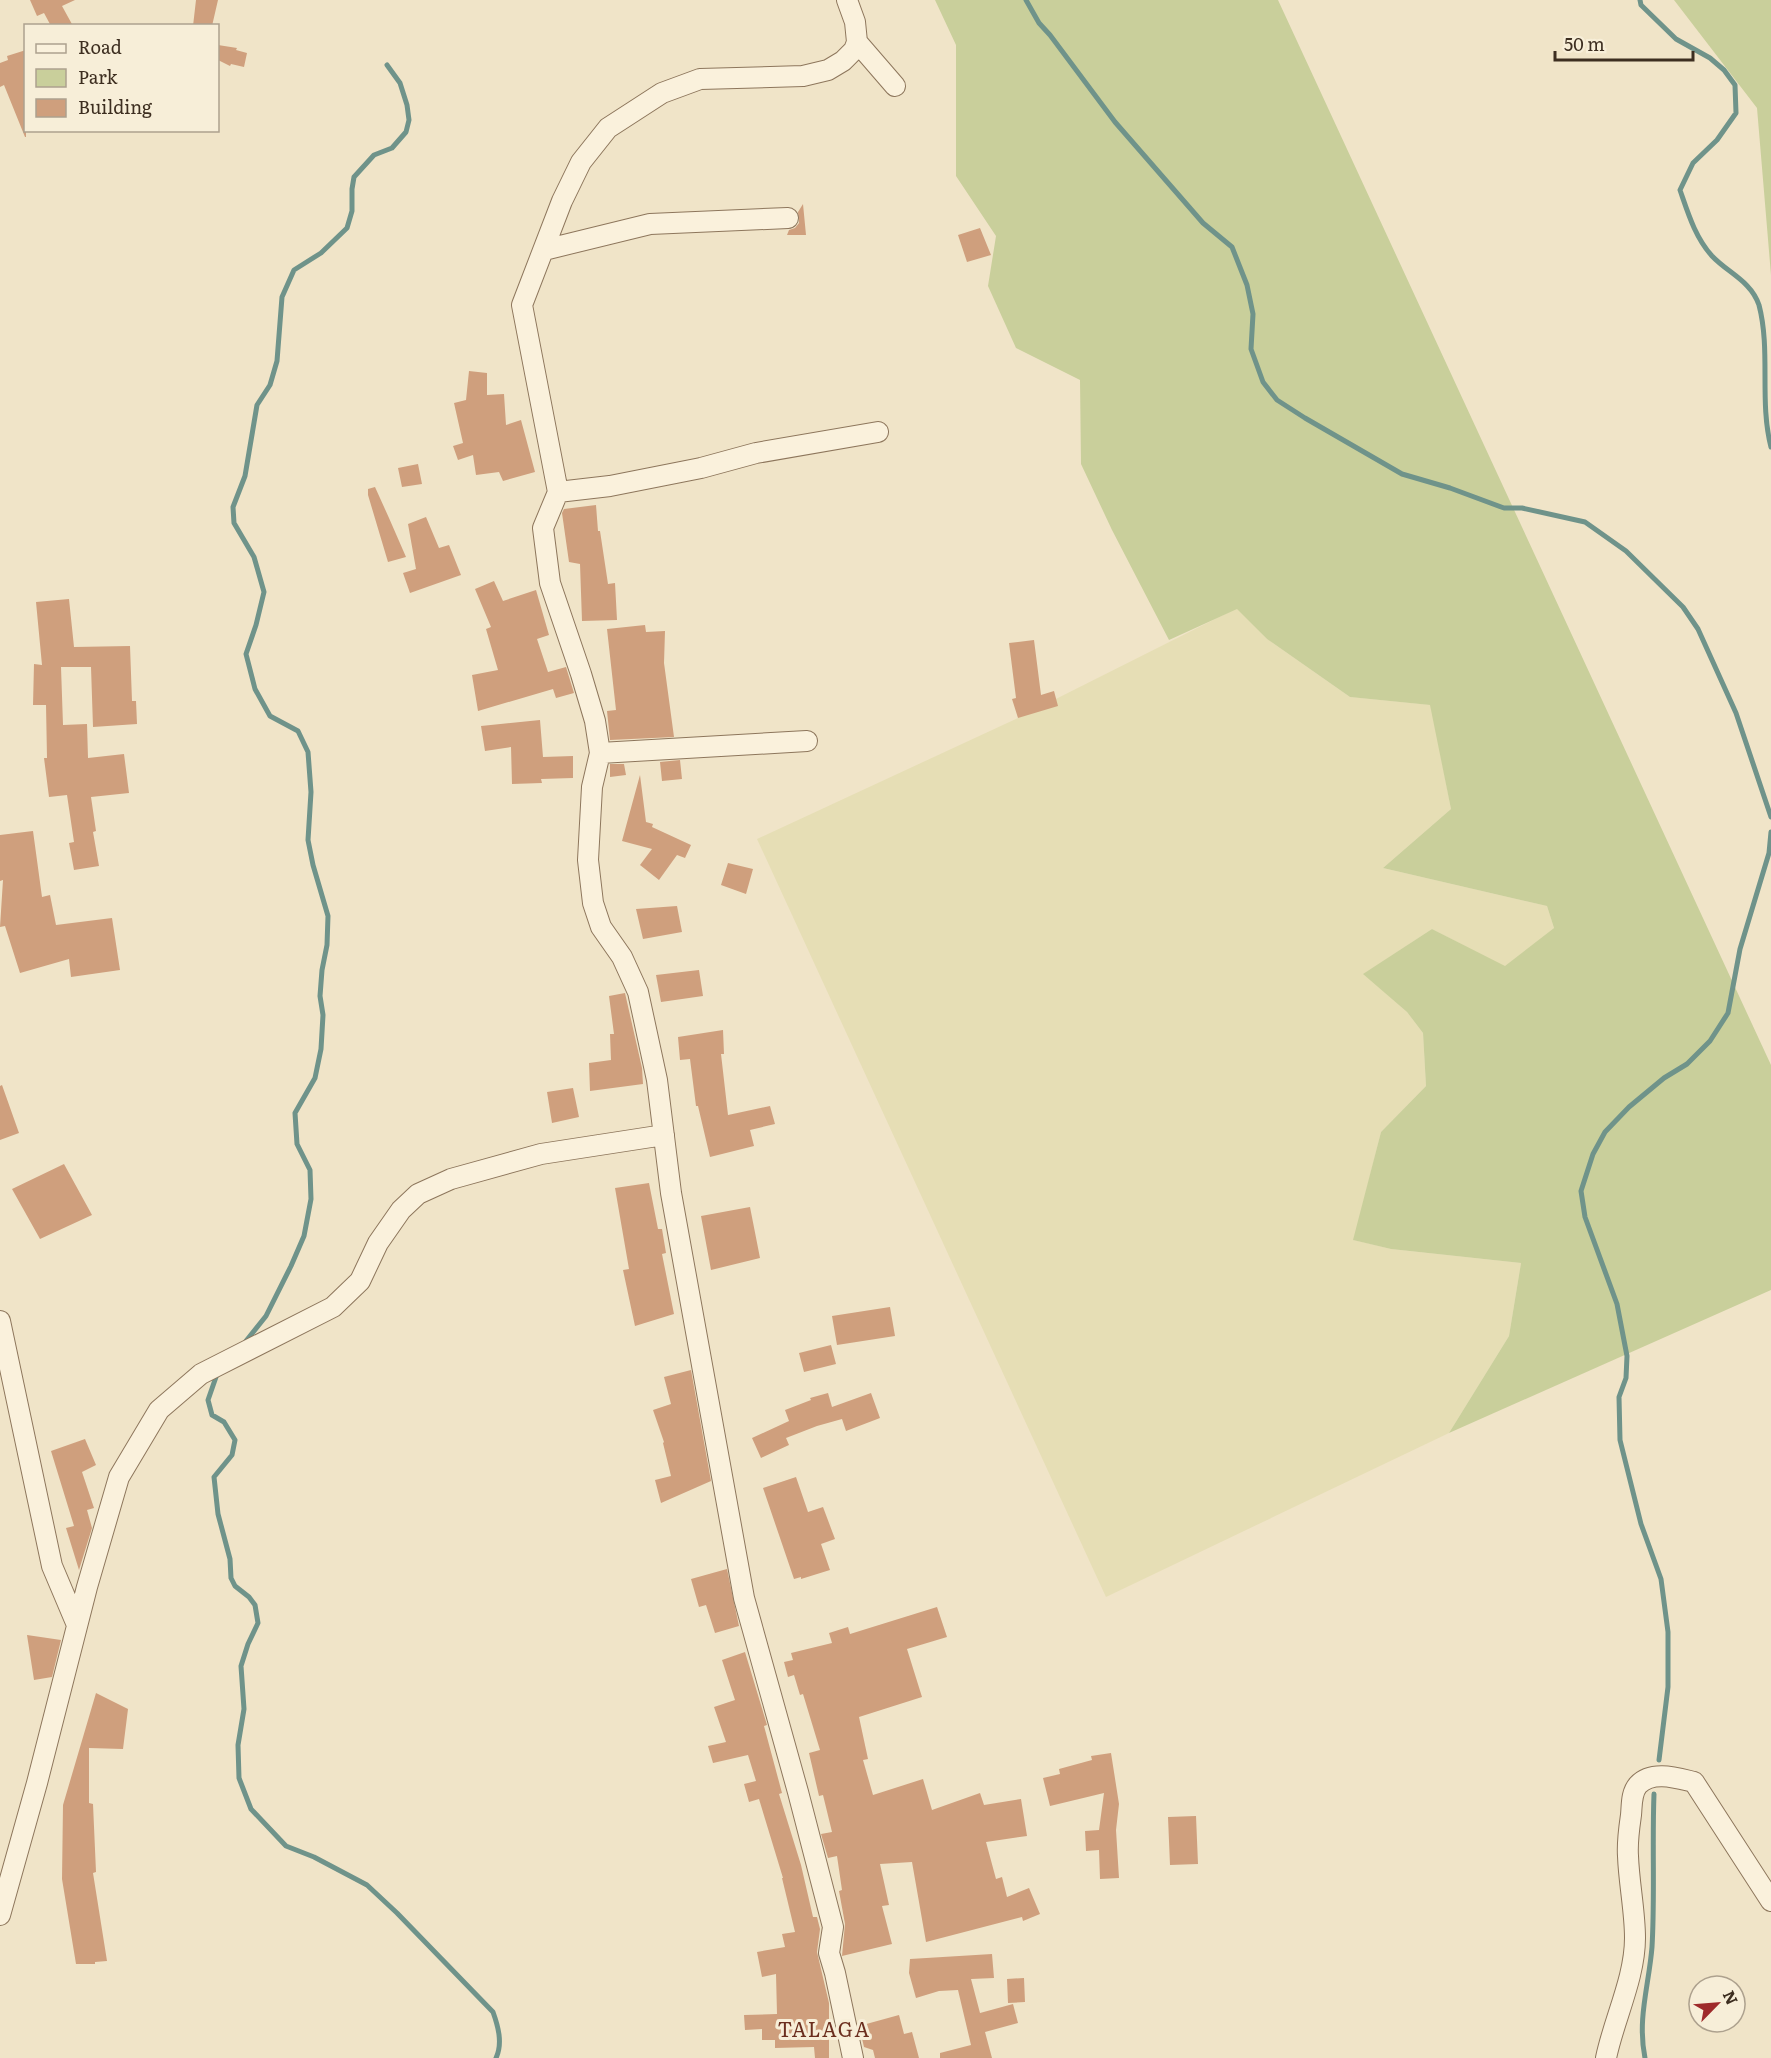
<svg xmlns="http://www.w3.org/2000/svg" width="1771" height="2058" font-family="Literata,serif">
  <style>
    .farmland { fill: #e6deb5 }
    .green { fill: #c9cf9b }
    .lines { fill: none; stroke-linecap: round; stroke-linejoin: round }
    .stream { stroke: #6f938a; stroke-width: 5 }
    .building { fill: #cf9f7d }
    .street-casing { stroke: #8d765c; stroke-width: 22 }
    .street { stroke: #faf1dc; stroke-width: 20 }
    .labels { text-anchor: middle; dominant-baseline: central; stroke-width: 6; stroke-linejoin: round; paint-order: stroke }
    .quarter-label { font-size: 20px; letter-spacing: 1.5px; fill: #6b2e1e; stroke: #f7eed8 }
  </style>
  <rect width="100%" height="100%" fill="#f0e4c8"/>
  <path class="farmland" d="M1237,608l30,31 83,58 81,8 20,104 -68,59 164,38 7,22 -49,39 -73,-38 -68,45 43,38 16,21 3,53 -45,46 -27,108 37,9 130,14 -12,73 -60,97 -343,164 -349,-758 261,-121z"/>
  <path class="green" d="M935,0h343l493,1065v225l-322,143 60,-97 12,-73 -130,-14 -38,-9 28,-108 45,-46 -3,-53 -16,-21 -44,-38 69,-45 73,37 49,-38 -7,-22 -164,-38 68,-59 -21,-104 -80,-8 -83,-58 -30,-30 -68,31 -57,-110 -31,-66 -1,-84 -64,-32 -28,-62 8,-50 -40,-60v-131z
    M1674,0h97v275l-14,-167z"/>
  <g class="lines">
    <path class="stream" d="M1026,0l13,23 11,12 65,87 88,101 29,24 15,38 6,29 -2,35 12,33 14,18 28,18 97,56 48,14 54,20h18l63,14 41,29 57,56 15,22 38,84 35,104
      M1640,0l1,5 35,34 34,19 14,12 11,15 1,28 -19,27 -24,23 -13,27c8,23 15,47 32,66 16,17 39,25 47,49 12,46 0,96 12,142
      M246,1341l20,-25 25,-50 13,-30 7,-37 -1,-29 -13,-26 -2,-31 20,-35 6,-29 2,-34 -3,-19 2,-26 5,-25 1,-29 -15,-51 -5,-25 3,-48 -3,-40 -10,-21 -28,-15 -15,-27 -9,-35 10,-29 8,-33 -10,-35 -20,-34 -1,-16 12,-31 12,-71 13,-20 7,-24 5,-64 12,-27 27,-17 26,-25 5,-17v-22l2,-12 20,-22 18,-7 14,-16 3,-12 -2,-15 -7,-22 -13,-18
      M216,1377l-8,23 4,15 12,7 11,18 -3,15 -18,22 4,37 12,45 1,19 4,8 14,11 6,8 3,18 -10,21 -7,22 3,43 -6,36 1,33 12,31 35,37 28,11 53,28 30,28 96,99c5,14 10,31 3,46
      M1659,1760l9,-73v-55l-7,-53 -20,-55 -21,-84 -1,-43 7,-19 1,-22 -10,-52 -32,-87 -4,-26 12,-37 12,-22 24,-25 35,-29 23,-14 23,-23 18,-28 12,-64 29,-96 2,-21
      M1645,2058c-8,-39 4,-73 7,-111 3,-51 0,-102 2,-153"/>
  </g>
  <path class="building" d="M30,0h45l-13,6 11,20h-22l-7,-13 -7,3z
    M196,0h22l-6,26h-19z
    M218,45l19,3 -1,2 11,3 -3,14 -13,-3 -1,2 -12,-6z
    M26,50v87h-1l-21,-52 -4,2v-24l8,-3 -1,-4z
    M803,204l3,31h-19l2,-5 6,-2 4,-5 -1,-11z
    M980,228l11,27 -24,7 -9,-27z
    M469,371l18,2v22l17,-1 2,31 15,-5 14,52 -32,9 -4,-9 -23,3 -3,-20 -15,5 -5,-14 10,-3 -9,-40 12,-3z
    M418,464l4,20 -20,3 -4,-19z
    M375,487l14,31 17,39 -18,5 -20,-67v-6z
    M596,505l2,26h2l8,53 7,-1 2,37 -35,1 -2,-57 -11,-2 -7,-49 2,-4z
    M426,517l13,31 10,-3 12,30 -51,18 -7,-20 13,-4 -8,-45z
    M494,581l9,20 33,-11 13,45 -12,4 11,33 18,-5 8,26 -18,5 -3,-9 -75,22 -6,-36 26,-5 -12,-41 5,-2 -16,-38z
    M69,599l5,48 56,-1 2,55h4l1,23 -44,3 -2,-60h-30l2,58 24,-1 1,34 36,-4 5,39 -38,4 5,34 -3,1 6,34 -25,4 -5,-27 5,-1 -7,-47 -18,2 -5,-39h3l-1,-53h-13l1,-41 8,1 -6,-63z
    M645,625l1,7 19,-1 -1,32 10,74 -64,3 -3,-29 9,-1 -9,-81z
    M1034,640l7,55 13,-4 4,15 -40,12 -6,-19 4,-1 -7,-55z
    M540,720l3,37 30,-1v22l-32,1 1,4 -30,1 -1,-37 -26,4 -4,-25z
    M680,760l2,19 -20,2 -2,-19z
    M610,764h14l2,11 -16,2z
    M640,775l6,47 7,2 -1,3 39,18 -6,13 -8,-3 -18,25 -19,-15 12,-16 -30,-8z
    M33,831l9,66 8,-2 6,30 56,-7 8,52 -49,7 -2,-18 -49,14 -15,-47 -5,1 3,-47 -3,1v-46z
    M728,863l25,6 -7,25 -25,-9z
    M677,906l5,26 -39,7 -7,-30z
    M699,970l4,26 -42,6 -5,-27z
    M625,993l17,75 1,16 -53,7 -1,-28 22,-3 -1,-26h4l-5,-38z
    M723,1030l1,24h-3l7,61 42,-9 5,18 -25,6 4,16 -44,11 -12,-51h-2l-6,-47 -10,1 -2,-23z
    M2,1085l17,48 -19,7v-54z
    M573,1088l6,29 -27,6 -5,-31z
    M64,1164l28,51 -52,24 -28,-50z
    M649,1183l9,46h4l4,24 -4,1 12,60 -39,12 -12,-56 6,-1 -14,-81z
    M750,1207l10,51 -49,12 -10,-54z
    M890,1307l5,29 -58,9 -5,-29z
    M831,1345l5,19 -32,8 -5,-19z
    M691,1370l20,111 -50,22 -6,-23 16,-4 -8,-33 1,-1 -11,-32 18,-6 -7,-27z
    M828,1393l4,14 39,-14 9,25 -34,13 -4,-12 -25,7 -31,12 3,7 -28,13 -9,-20 37,-17 -4,-11 26,-10 -1,-2z
    M85,1439l11,26 -14,7 12,36 -7,2 5,18 -13,42 -13,-42 8,-2 -23,-75z
    M796,1477l12,35 15,-5 12,32 -14,5 9,26 -29,9v-2l-7,2 -31,-91z
    M727,1569l12,57 -24,7 -9,-28 -7,2 -8,-28z
    M937,1607l10,30 -40,12 15,48 -63,20 9,42 -5,1 10,35 50,-16 9,31 48,-17 4,12 37,-6 6,37 -41,6 10,37 6,-2 5,20 22,-9 11,26 -17,7 -1,-4 -96,25 -14,-80 -32,2 9,41 -7,1 10,38 -50,12 3,-32 -6,-33 3,-1 -5,-34 -9,2 -7,-24 11,-2 -9,-37 -4,1 -10,-43 11,-3 -17,-56 -3,1 -6,-20 -6,2 -4,-15 9,-2 -2,-7 41,-10 -3,-10 19,-6 2,7z
    M27,1635l34,5 -9,37 -18,3z
    M745,1652l22,73 -3,1 18,67 -3,1 22,71 12,52h4l3,12 -3,23 12,51v55h-14l-1,-11 -39,1v-8h-13v-11l-17,1 -1,-15 33,-1 -1,-40 -14,3 -5,-25 28,-5 -3,-13 13,-2 -13,-54h1l-24,-79 -10,3 -5,-18 12,-3 -8,-26 -35,8 -5,-17 18,-4 -12,-35 21,-7 -13,-40z
    M96,1693l32,16 -5,40 -34,-1v55l4,1 3,68 -3,1 14,88 -12,1v2h-19l-14,-85 1,-74z
    M1111,1753l8,51 -3,26 3,48 -19,1 -1,-29 -13,1 -1,-20 14,-1 5,-37 -54,13 -7,-28 17,-4 -1,-5 33,-9 -1,-4z
    M1196,1816l2,48 -28,1 -2,-48z
    M992,1954l2,24 -23,1 9,34 33,-9 5,19 -33,9 7,26h-52v-5l31,-8 -13,-55 -19,1 -23,7 -7,-25 1,-14z
    M1024,1978l1,24 -17,1 -1,-24z
    M899,2015l5,19 8,-2 7,26h-44l-2,-8 -9,-3 -5,-21z"/>
  <g class="lines">
    <defs>
      <path id="street" d="M847,0l8,22 2,20 -3,8 -11,11 -15,9 -25,6 -103,3 -38,14 -54,35 -27,34 -19,39 -40,104 36,187 52,-6 91,-18 55,-15 122,-21
        M857,42l38,44
        M544,250l106,-26 138,-6
        M558,492l-15,36 7,55 31,91 14,47 5,32 -8,34 -4,73 5,43 8,24 21,30 16,35 19,88 14,113 73,405 54,194 35,135 -4,26 6,20 18,85
        M600,753l207,-12
        M0,1321l52,245 25,59
        M0,1915l37,-132 50,-196 32,-110 40,-67 42,-36 132,-67 27,-26 18,-38 23,-33 17,-16 33,-15 90,-25 123,-19
        M1606,2058c8,-39 29,-80 29,-120 0,-27 -6,-54 -7,-82 -1,-14 1,-27 3,-41 1,-10 0,-22 7,-30 14,-15 39,-7 56,-3l77,119"/>
    </defs>
    <use href="#street" class="street-casing"/>
    <use href="#street" class="street"/>
  </g>
  <g class="labels">
    <g class="quarter-label">
      <text x="824" y="2028">TALAGA</text>
    </g>
  </g>
  <rect x="24" y="24" width="195" height="108" fill="#f7eed8" stroke="#ada18e" stroke-width="1.5"/>
  <rect x="36" y="44" width="30" height="9" fill="#faf1dc" stroke="#ada18e" stroke-width="1.5"/>
  <text x="78" y="54" font-size="18" fill="#3d2e20">Road</text>
  <rect x="36" y="69" width="30" height="18" fill="#c9cf9b" stroke="#ada18e" stroke-width="1.5"/>
  <text x="78" y="84" font-size="18" fill="#3d2e20">Park</text>
  <rect x="36" y="99" width="30" height="18" fill="#cf9f7d" stroke="#ada18e" stroke-width="1.5"/>
  <text x="78" y="114" font-size="18" fill="#3d2e20">Building</text>
  <g transform="translate(1717 2004) rotate(65)"><circle r="28" fill="#f7eed8" stroke="#ada18e" stroke-width="1.5"/>
  <path d="M0-4.5L10 22L0 15L-10 22Z" fill="#9e2a2b"/>
  <text y="-9" font-size="16" font-weight="bold" text-anchor="middle" fill="#3d2e20">N</text>
  </g>
  <path d="M1555 51v9h138v-9" fill="none" stroke="#3d2e20" stroke-width="3"/>
  <text x="1564" y="51" font-size="18" fill="#3d2e20" stroke="#f7eed8" stroke-width="4.5" paint-order="stroke">50 m</text>
</svg>
